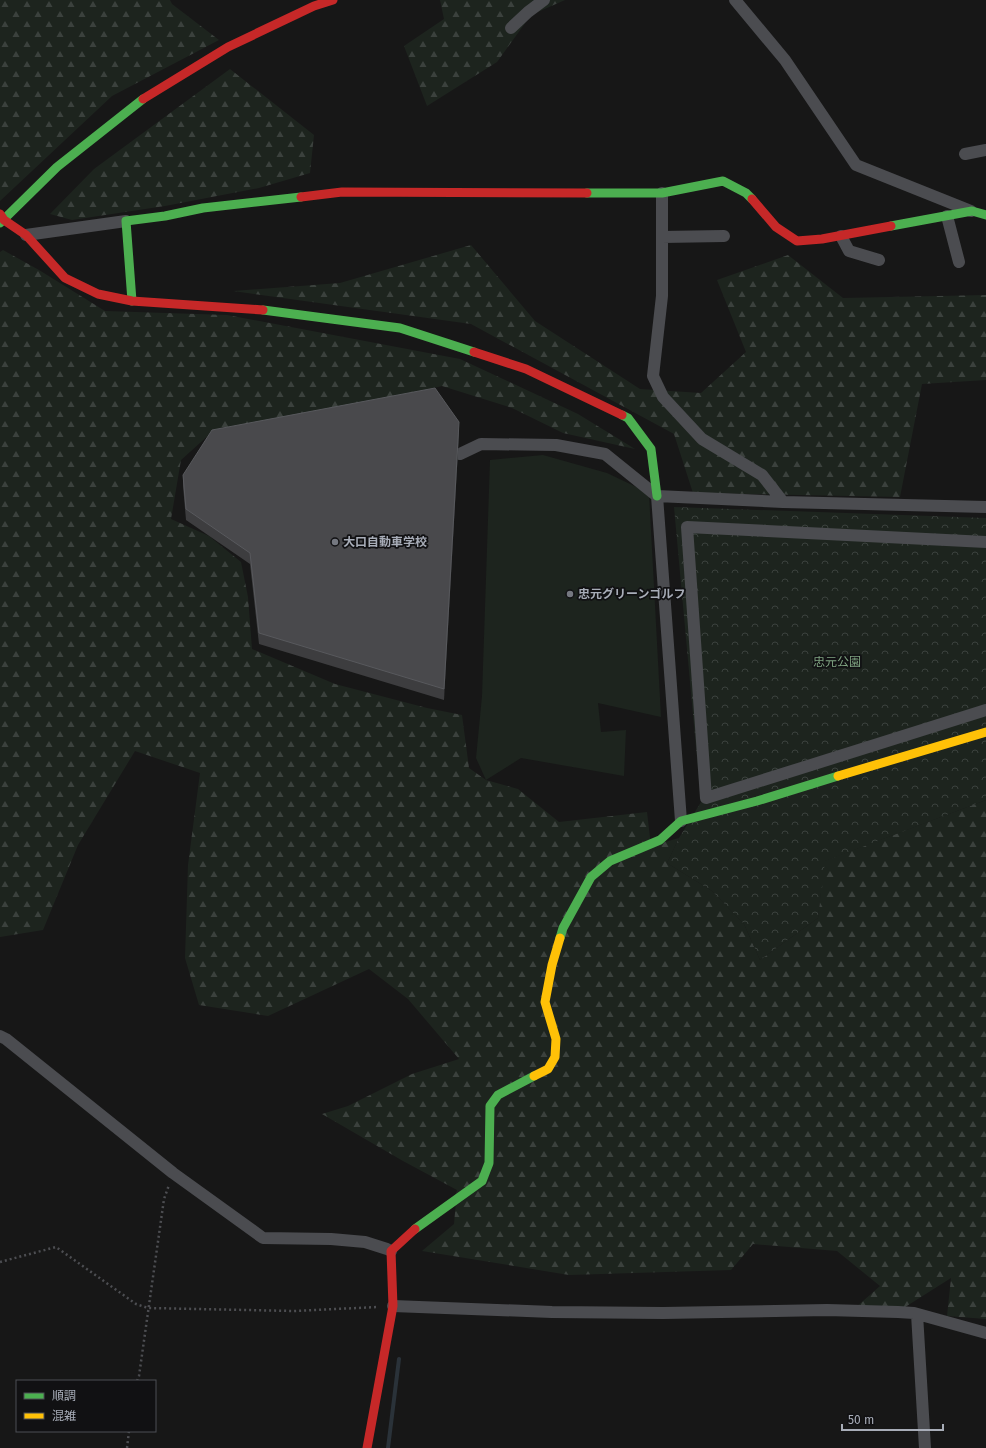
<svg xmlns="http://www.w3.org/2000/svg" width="986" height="1448" font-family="'Fira Sans','Noto Sans JP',sans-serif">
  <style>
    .green { fill: #1d241e }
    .forest { fill: url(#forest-firs) }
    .park { fill: url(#park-crowns) }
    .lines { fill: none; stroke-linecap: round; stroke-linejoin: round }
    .stream { stroke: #2a3239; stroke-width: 4 }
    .path { stroke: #4d4e52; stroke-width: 2.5; stroke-dasharray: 2 3; stroke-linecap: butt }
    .street { stroke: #4b4c50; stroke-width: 12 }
    .fast { stroke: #4caf50; stroke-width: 9 }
    .slow { stroke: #ffc107; stroke-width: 9 }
    .jam { stroke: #c62828; stroke-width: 9 }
    .wall { fill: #3d3d3f }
    .shaded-wall { fill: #29292a }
    .building { fill: #49494c; stroke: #58595d }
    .poi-dot { fill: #757880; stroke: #111113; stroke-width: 1.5 }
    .labels { text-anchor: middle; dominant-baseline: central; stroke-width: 3.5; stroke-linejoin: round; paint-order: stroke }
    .poi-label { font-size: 12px; font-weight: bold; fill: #a8adb8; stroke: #111113; text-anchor: start }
    .park-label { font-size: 12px; fill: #7fa381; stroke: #111113 }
  </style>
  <defs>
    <pattern id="forest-firs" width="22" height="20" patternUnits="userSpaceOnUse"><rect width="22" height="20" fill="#1d241e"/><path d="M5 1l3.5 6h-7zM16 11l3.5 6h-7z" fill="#3b413d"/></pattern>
    <pattern id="park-crowns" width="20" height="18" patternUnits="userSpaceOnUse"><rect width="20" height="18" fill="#1d241e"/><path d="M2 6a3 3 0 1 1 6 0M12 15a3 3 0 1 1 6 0" fill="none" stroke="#3b413d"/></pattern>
  </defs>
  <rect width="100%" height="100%" fill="#171717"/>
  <path class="green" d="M543,455l64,18 42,20 12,224 -63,-14 3,29 25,-2 -2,46 -103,-18 -35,22 -10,-22 6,-62 8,-236z"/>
  <path class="forest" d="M0,0h170l2,4 47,36 -107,56 -112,105z
    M440,0h125l-34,15 -34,47 -70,44 -23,-60 40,-27z
    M230,69l84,66 -4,38 -51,15 -94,18 -93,14 -22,-6 44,-45z
    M471,245l64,76 105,68 61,4 45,-41 -29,-72 71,-25 55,43 143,-3v85l-64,4 -22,113 -207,-4 -19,-59 -203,-110 -238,-33 107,-8z
    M3,250l36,20 66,41 122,4 233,44 118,55 57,35 -72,-16 -51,-25 -70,-22 -124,30 -107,17 -30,27 -10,59 38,17 32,26 7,35 4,52 83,35 92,24 35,7 7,53 17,12 32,9 41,33 88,-10 4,34 28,-8 -12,25 45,28 32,33 16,36 58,-42 6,-57 162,-61v519l-39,-3 4,-38 -49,31h-48l26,-23 -43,-35 -84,-7 -22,26 -162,5 -147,-24 32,-27 3,-34 -54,-29 -81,-47 26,-8 64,-32 47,-15 -51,-60 -39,-30 -101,47 -69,-11 -14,-47 3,-93 12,-92 -65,-22 -57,94 -35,85 -43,7v-685z"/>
  <path class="park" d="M674,507l312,11v282l-161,61 -3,26 1,4 -2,1 -3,26 -58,42 -16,-36 -32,-33 -45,-28 12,-25 22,-36z"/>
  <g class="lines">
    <path class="stream" d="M388,1448l11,-89"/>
    <path class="path" d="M0,1262l56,-15 80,57 12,4 146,3 84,-4
      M137,1381l2,-5 25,-177 5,-14
      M127,1448l2,-17"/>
    <path class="street" d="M735,0l50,60 71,105 115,46
      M511,28l17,-16 16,-12
      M965,154l21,-4
      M662,193v103l-9,80 10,21 39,42 60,36 21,27
      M947,216l12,46
      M26,235l100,-14
      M841,236l8,15 30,9
      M662,237l62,-1
      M460,454l21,-10 75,1 49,9 52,42 126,6 203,5
      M657,496l24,325
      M986,542l-299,-15 19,271 280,-88
      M0,1036l6,3 167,134 90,65 68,1 34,3 22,7 4,2
      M393,1306l159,6 111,1 164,-3 71,2 16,1 72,20
      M917,1314l8,134"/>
    <path class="fast" d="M587,193h75l61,-12 23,12 6,6
      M0,223l57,-56 86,-68
      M891,226l81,-15 14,4
      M132,301l-6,-80 39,-5 38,-8 98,-11
      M263,310l137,18 74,24
      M622,415l6,3 23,31 6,47
      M560,938l3,-10 28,-51 19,-16 50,-21 21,-19 76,-20 81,-25
      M415,1229l67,-48 7,-18 1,-57 8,-11 36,-19"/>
    <path class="slow" d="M838,776l148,-44
      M534,1076l14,-7 7,-12 1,-18 -11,-37 7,-37 8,-27"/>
    <path class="jam" d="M143,99l85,-52 86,-41 19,-6
      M301,197l41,-5 245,1
      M752,199l24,28 21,14 25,-2 69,-13
      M0,214l4,6 22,15 39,43 33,16 34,7 131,9
      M474,352l52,17 96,46
      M367,1448l26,-142 -2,-55 24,-22"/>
  </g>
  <path class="wall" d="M459,433l-15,267 -185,-56 -9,-80 -64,-44 -3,-34v-11z"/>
  <path class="shaded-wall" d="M459,422v11l-15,267v-11z"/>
  <path class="building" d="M435,388l24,34 -15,267 -185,-56 -9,-80 -64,-44 -3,-34 29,-45z"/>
  <g class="poi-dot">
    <circle cx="335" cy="542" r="4"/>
    <circle cx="570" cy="594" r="4"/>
  </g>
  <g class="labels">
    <g class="poi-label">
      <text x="343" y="542">大口自動車学校</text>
      <text x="578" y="594">忠元グリーンゴルフ</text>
    </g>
    <g class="park-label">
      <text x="837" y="662">忠元公園</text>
    </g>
  </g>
  <rect x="16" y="1380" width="140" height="52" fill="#111113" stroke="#4d4f55"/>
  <rect x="24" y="1393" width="20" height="6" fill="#4caf50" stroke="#4d4f55"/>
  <text x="52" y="1400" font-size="12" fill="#a8adb8">順調</text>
  <rect x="24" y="1413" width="20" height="6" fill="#ffc107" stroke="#4d4f55"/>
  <text x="52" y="1420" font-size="12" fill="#a8adb8">混雑</text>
  <path d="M842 1424v6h101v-6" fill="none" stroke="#a8adb8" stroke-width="2"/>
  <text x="848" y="1424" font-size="12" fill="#a8adb8" stroke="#111113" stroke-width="3" paint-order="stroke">50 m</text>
</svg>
